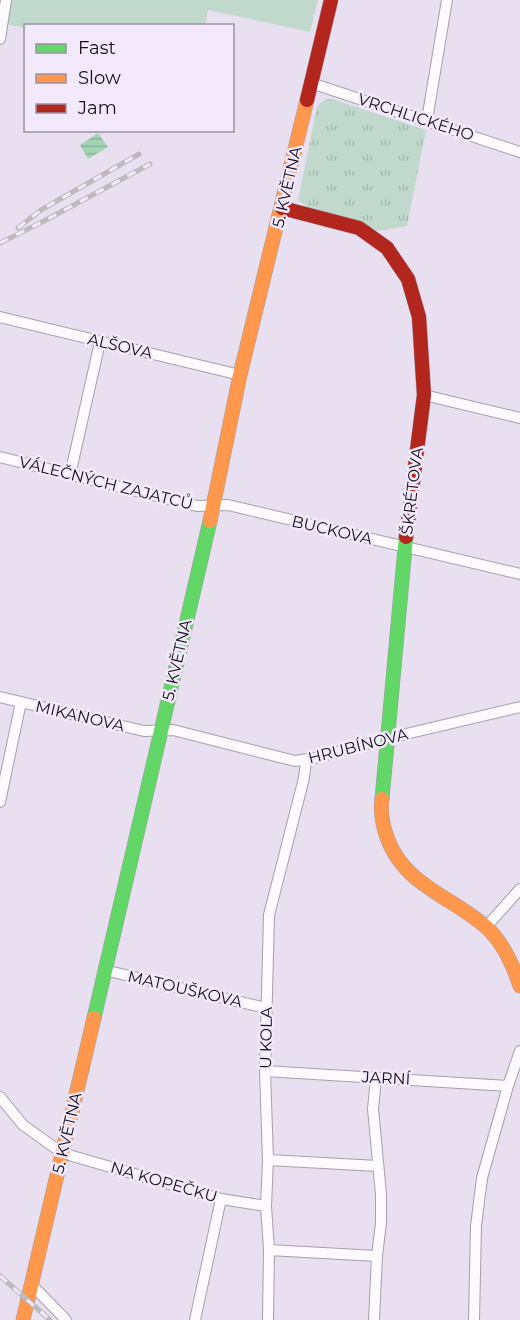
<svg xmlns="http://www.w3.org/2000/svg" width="520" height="1320" font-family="Montserrat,sans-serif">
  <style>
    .grass { fill: url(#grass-tufts) }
    .pitch { fill: #c1d9cc }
    .water { fill: url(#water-rules) }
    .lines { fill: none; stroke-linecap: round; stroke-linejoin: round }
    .street-casing { stroke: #a59fac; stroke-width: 12 }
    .fast-casing { stroke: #a59fac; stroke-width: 15 }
    .slow-casing { stroke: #a59fac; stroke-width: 15 }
    .jam-casing { stroke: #a59fac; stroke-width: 15 }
    .street { stroke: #fcfafd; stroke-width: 10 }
    .fast { stroke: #63d668; stroke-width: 14 }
    .slow { stroke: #ff974d; stroke-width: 14 }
    .jam { stroke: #b3261e; stroke-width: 14 }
    .rail-casing { stroke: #bcbabe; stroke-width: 5 }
    .rail { stroke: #f3e9fc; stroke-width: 3; stroke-dasharray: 9; stroke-linecap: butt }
    .labels { text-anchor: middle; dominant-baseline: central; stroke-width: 5; stroke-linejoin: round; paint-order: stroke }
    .street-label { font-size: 16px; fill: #140f19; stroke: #f3e9fc }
  </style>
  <defs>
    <pattern id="grass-tufts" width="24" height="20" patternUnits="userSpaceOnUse" patternTransform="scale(1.5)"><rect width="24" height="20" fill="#c1d9cc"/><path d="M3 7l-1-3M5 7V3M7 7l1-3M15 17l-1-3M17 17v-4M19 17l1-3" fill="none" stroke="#a5b9af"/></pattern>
    <pattern id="water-rules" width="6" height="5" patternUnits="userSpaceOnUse" patternTransform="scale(1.5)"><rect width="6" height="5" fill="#a2d3b4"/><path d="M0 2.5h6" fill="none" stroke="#8bb49a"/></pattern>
  </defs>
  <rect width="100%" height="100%" fill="#e8e0f0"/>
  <path class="grass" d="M327,99h5l94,31 -19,96 -29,5 -68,-22 -12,-9 19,-93 4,-5z"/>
  <path class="pitch" d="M11,0h307l-8,32 -102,-22 -3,15 -179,1 -1,2 -20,-4z"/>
  <path class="water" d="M98,133l10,14 -20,12 -8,-14z"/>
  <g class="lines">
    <defs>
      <path id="street" d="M0,39l6,-39
        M311,83l209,69
        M427,120l20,-120
        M0,317l240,58
        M424,395l96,23
        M0,457l197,49 31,-1 292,69
        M70,475l30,-133
        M0,697l144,34 29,-1 122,31 20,-3 74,-20 131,-31
        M0,802l21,-100
        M486,927l34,-38
        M104,970l162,38
        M265,1071l243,15
        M0,1097l23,28 39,28 159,46 45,7
        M268,1160l110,6
        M269,1250l108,6
        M31,1284l35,36
        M195,1320l26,-121
        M268,1320l1,-70 -3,-44 2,-46 -3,-89 4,-156 35,-137 2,-17
        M374,1320l3,-64 4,-33v-29l-8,-85 3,-31
        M474,1320l2,-94 6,-48 26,-92 12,-35"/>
      <path id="fast" d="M382,799l24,-262
        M94,1018l116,-497"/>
      <path id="slow" d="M210,521l30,-146 67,-275
        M382,799c-2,15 1,28 6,41 17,45 64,57 98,87 17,15 27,38 34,59
        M23,1320l71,-302"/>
      <path id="jam" d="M307,100l24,-100
        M282,208l77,20 28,20 21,31 11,38 5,78 -18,142"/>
    </defs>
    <use href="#street" class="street-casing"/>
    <use href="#fast" class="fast-casing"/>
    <use href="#slow" class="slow-casing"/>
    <use href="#jam" class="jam-casing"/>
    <use href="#street" class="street"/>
    <use href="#fast" class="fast"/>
    <use href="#slow" class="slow"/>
    <use href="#jam" class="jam"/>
    <defs>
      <path id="rail" d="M18,228l23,-18 98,-56
        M0,243l44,-22 106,-57
        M0,1276l50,44"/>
    </defs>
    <use href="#rail" class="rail-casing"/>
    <use href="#rail" class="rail"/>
  </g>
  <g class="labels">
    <g class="street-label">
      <text transform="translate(416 117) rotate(18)">VRCHLICKÉHO</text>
      <text transform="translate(287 187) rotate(-77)">5. KVĚTNA</text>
      <text transform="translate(120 346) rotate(13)">ALŠOVA</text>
      <text transform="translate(106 483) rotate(14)">VÁLEČNÝCH ZAJATCŮ</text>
      <text transform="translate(412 491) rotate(-83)">ŠKRÉTOVA</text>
      <text transform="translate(332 530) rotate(13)">BUCKOVA</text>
      <text transform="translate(177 660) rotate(-77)">5. KVĚTNA</text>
      <text transform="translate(80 716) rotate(13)">MIKANOVA</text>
      <text transform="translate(358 746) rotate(-14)">HRUBÍNOVA</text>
      <text transform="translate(185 989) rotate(13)">MATOUŠKOVA</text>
      <text transform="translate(266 1038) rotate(-89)">U KOLA</text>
      <text transform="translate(386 1078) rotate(3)">JARNÍ</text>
      <text transform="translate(67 1133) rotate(-77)">5. KVĚTNA</text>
      <text transform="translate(164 1182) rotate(16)">NA KOPEČKU</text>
    </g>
  </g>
  <rect x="24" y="24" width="210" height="108" fill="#f3e9fc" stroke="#9a92a1" stroke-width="1.5"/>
  <rect x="36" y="44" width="30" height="9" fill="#63d668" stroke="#9a92a1" stroke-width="1.5"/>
  <text x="78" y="54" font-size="18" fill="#140f19">Fast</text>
  <rect x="36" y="74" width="30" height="9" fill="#ff974d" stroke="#9a92a1" stroke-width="1.5"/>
  <text x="78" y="84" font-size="18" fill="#140f19">Slow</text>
  <rect x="36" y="104" width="30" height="9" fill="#b3261e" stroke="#9a92a1" stroke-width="1.5"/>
  <text x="78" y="114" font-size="18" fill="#140f19">Jam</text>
</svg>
